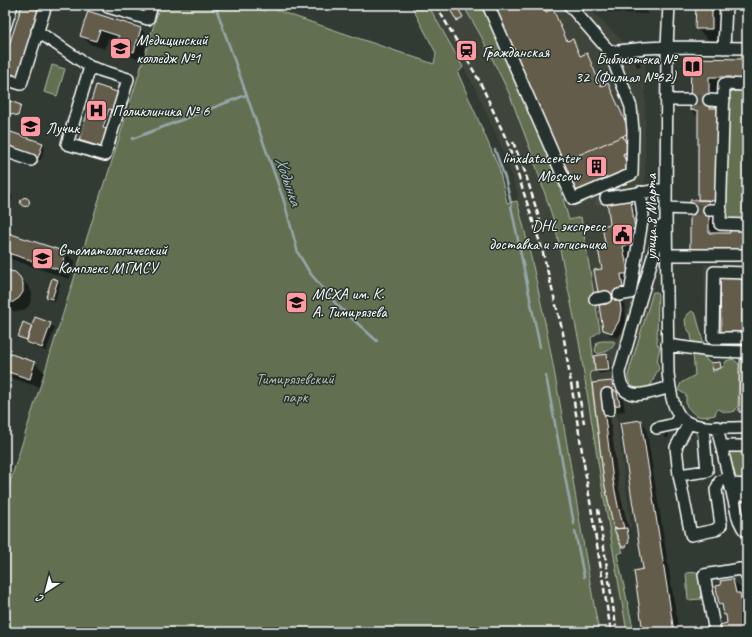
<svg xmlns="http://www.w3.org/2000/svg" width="752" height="637" font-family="Caveat,sans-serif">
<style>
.built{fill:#41453a}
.green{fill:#627051;stroke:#b0b8a8}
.shadow{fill:#0007}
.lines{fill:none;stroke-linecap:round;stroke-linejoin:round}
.stream{stroke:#95a7ac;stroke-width:2.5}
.building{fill:#635c4c;stroke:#fff}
.minor-tunnel{stroke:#464f47;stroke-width:11;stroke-dasharray:11 5.5;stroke-linecap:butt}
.minor-casing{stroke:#fff;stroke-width:14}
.minor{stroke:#26332d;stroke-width:11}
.rail{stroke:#fff;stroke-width:2.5;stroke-dasharray:6 3;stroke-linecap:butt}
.labels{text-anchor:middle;stroke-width:3;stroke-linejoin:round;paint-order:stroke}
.poi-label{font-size:16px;fill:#fff;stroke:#26332d;text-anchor:start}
.street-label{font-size:16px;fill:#fff;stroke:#26332d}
.park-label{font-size:16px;fill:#b8bfb1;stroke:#26332d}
.water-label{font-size:17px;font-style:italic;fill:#afbdc1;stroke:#26332d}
</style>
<rect width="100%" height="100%" fill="#323b33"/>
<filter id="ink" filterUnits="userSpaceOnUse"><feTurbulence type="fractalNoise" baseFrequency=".025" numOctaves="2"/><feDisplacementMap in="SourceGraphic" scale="8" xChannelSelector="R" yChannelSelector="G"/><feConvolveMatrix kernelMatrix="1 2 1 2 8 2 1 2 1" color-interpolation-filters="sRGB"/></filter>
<g filter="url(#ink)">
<path class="built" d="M428,5H463L481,36L509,93L532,154L542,184L556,230L579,342L601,481L627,632H599L553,360L530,251L517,201L518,195L501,145L475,88Z
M481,5H585L623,42L645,44V186L630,192L635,229L628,230L630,245L623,246L628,274L621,275L623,288L618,289L621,306L620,316L617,325L612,333L603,330L600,331L581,217L569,220L552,161Z
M704,265H747V343L710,342L705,305Z
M638,283L654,284L653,292L629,371L638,389L647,399L633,401L625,398L619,391L617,392L621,412H616L631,527L614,529L604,481L590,372L595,371L594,356L607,354L615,347Z"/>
<path class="green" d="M160,5H248L265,11L267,7L434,64L436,53L411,5H428L463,67L458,73L499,168L507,203L517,201C555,343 572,488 599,632H5V498L105,180H106L126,116L129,114L131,106L130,103Z
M463,5H481L552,161L569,220L581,217L600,331L591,338L595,371L590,372L604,481L614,529L623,552L617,554L634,632H627L601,481L579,342L555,225L532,154L509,93L481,36Z
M52,65L65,69L57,96L44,92Z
M729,89H747V220H726Z
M653,292H657L658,295L657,344L660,347C658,356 656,360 659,369C654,375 654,382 648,389C637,389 628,389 628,375Z
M692,311L696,315L705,348V357L707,361L711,362L713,372L724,366L726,361L733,359L739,364L738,406L735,411C729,413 724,413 719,409L716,411L715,415C699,418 696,418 686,405V395L678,390L681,383L695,375L691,334L686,327L685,320L687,315Z
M602,341H614L615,343C612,351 605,352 598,354L595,351L597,342Z
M732,452L747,453V478L737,481L729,453Z
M699,572L701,599L688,600L686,573Z"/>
<path class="shadow" d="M23,5H52L26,84L5,74V52L7,53Z
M495,5H543L547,13L553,10L556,13L568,42L573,40L575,43L581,56L587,54L589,57L602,86L608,84L610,87L632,135L624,138L628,143L635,177Z
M597,5H647V14L603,12Z
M697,5H725L724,42L710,41L696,28Z
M88,12L140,28L149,37L143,60L126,55L117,46L118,42L108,39L105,49L90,44L81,35Z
M692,59L742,60L747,65V88L739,86H718V109H720L729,118V124H726L725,198L727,200V209H718V234H731L743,231L747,235V260H700L699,201V118L691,110Z
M635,62H640L641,67H637Z
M120,93L107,152L86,145L80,139Z
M8,102L22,107L19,116L5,111Z
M5,131L43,143L45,146L41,160L5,148Z
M5,188L13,197L5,222Z
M622,199L626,202L630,201L636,207L641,234L634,236L635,250L629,251L633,279L626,280L628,294H623L626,317L625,327L618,338L610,335L604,329L609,305L605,297L599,291L611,225Z
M22 203a4 4 0 1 1 8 0a4 4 0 1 1-8 0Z
M5,233L66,253L75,262L69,279L5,257Z
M5,271L20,277L29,287L32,293L31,301L28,307L22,311L16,312L8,309L5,306Z
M741,278L747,284V342H731Z
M58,281L60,284L55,301L50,300L47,297Z
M50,324L55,328L46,351L32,346L19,337L33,327Z
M5,353L35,363L44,372L39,387L5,376Z
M607,356L610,358L611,372L599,374L596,371Z
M747,360V418L740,411Z
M612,382L618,388L619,395L623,399L625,411L617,412L611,406L608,399L619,488L630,534H628L630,542L627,548L622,547L615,529L593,384Z
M640,421L646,427L679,632H644Z
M664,431L668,432L669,438H665Z
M5,461L12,468L7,484L5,483Z
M733,580L747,594V632H723L729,624L723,607L720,604L722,586Z"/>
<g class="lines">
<path class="stream" d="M217,5L216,8L284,201L298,253L310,273L337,305L377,341
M132,139L246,95
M495,150L505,178L511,203
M511,206L540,347
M546,376L574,524
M575,531L584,577"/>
</g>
<path class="building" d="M22,5H40L17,76L5,72V51L7,52Z
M447,5H456L463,17L457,21Z
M494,5H543L546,12L553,9L567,41L573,39L580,56L587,53L601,86L608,83L630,132L623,136L630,151L623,154L630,171L577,194Z
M596,5H641V8L596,7Z
M696,5H712V29H695Z
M88,11L141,28L134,52L116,46L119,36L100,30L96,41L80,36Z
M691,58L743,59V80H731V77H709V108H720V116L717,115L716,190L718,201L698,200V111L690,110Z
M96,85L120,93L115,111L109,109L103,128L107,129L101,147L79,140Z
M7,100L21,105L18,116L5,112Z
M5,130L43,143L38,158L5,147Z
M623,136L630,151L623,154L630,171L577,194L562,162Z
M20.5 202a4.5 4.5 0 1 1 9 0a4.5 4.5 0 1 1-9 0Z
M622,198L623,202L631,200L635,229L628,230L630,245L623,246L628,274H621L623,288L618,289L621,310L619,321L612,333L603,330L599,305L607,304L605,291L598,292L594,270L602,269L598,249L606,248L602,226L610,224L607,200Z
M690,200H709V233H730V230H744L743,252L690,251Z
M5,232L66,252L60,270L5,252Z
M5,270L15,272L20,277L23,283V292L19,298L13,302L6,303H5Z
M720,277H742V333H721Z
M52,278L58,280L52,299L46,297Z
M35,317L51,323L42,348L26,342Z
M23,322L32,326L27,340L18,337Z
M5,352L35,362L30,379L5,371Z
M607,354L609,370L595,371L594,356Z
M740,359H747V412H739Z
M720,362L721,368L713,370L711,363Z
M612,381L613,390L617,392L620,405L610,406L602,393L613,481L618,506L624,528L614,529L604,481L592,383Z
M641,420L674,632H643L634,571L643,569L620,423Z
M627,528L629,541L626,547H622L614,529Z
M733,579L736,593H740L747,632H722L720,625L727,623L726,615H724L722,604L719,605L716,586L721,585L720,581Z"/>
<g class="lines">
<path class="minor-tunnel" d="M690,100H709
M601,205V202L606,198
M690,209L709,210"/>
<defs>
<path id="minor" d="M109,5L108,7L148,19L152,5
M488,5L573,199L632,174L633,131L631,107L610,52L569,5
M669,5L667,47L666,213L668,373C670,387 671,403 679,415C689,432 730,427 747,428
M5,27L12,5
M37,31L90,67L67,144L105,155L128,79L90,67
M724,48L726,5
M610,52L645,48L667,47L747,48
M5,79L21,84L46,5
M747,85L724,84L720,224L747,225
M666,100H690
M709,100L724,101
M5,151L31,160
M606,198L666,189
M666,208L690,209
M709,210H721
M662,226L619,372C620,406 650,393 670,387
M666,255H747
M619,295L630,293L643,215L640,192
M595,299L606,297
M747,338H713L714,272L747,273
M667,345L711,351L747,352
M607,394L609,410
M689,423L676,447L679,475L707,471L703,427
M717,427L738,518L743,528L747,532
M657,428L675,424L679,416
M722,446H747
M679,475L691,535L715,530L721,525L716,490L720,481L729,479
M731,484L747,485
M733,494L744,495
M715,632L704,575L740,569L746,573L747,577"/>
</defs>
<use href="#minor" class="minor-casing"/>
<use href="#minor" class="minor"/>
<path class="rail" d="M436,5L480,82L507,141L542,249L563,333L611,632
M513,142L525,172L543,231
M577,383L584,423
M598,509L616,626"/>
</g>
</g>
<defs>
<symbol id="university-square" viewBox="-11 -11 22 22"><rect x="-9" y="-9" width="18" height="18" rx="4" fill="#ff9aa2" stroke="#26332d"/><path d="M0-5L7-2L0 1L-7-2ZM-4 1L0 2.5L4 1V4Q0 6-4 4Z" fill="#111"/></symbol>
<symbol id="station-square" viewBox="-11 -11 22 22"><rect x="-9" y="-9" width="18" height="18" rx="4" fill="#ff9aa2" stroke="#26332d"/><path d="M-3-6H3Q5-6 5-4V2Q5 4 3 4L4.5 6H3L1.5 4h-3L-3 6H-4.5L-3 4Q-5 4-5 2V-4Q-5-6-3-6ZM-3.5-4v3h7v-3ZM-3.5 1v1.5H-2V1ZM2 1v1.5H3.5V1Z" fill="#111"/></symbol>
<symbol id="library-square" viewBox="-11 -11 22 22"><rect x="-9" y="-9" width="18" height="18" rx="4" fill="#ff9aa2" stroke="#26332d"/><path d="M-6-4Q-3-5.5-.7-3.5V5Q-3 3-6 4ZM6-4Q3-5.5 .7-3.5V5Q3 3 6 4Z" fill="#111"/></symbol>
<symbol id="hospital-square" viewBox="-11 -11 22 22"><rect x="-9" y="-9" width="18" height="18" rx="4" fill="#ff9aa2" stroke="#26332d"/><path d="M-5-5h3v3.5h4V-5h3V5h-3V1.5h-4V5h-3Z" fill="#111"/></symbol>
<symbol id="school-square" viewBox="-11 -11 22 22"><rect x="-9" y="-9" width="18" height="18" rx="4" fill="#ff9aa2" stroke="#26332d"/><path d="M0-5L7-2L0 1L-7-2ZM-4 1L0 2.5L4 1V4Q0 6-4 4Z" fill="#111"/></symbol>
<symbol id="building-square" viewBox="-11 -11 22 22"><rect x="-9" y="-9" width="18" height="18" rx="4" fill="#ff9aa2" stroke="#26332d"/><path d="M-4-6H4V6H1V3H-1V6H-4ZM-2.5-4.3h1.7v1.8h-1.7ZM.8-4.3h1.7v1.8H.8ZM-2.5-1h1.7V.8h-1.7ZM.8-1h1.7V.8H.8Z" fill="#111"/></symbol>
<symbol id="civic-square" viewBox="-11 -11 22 22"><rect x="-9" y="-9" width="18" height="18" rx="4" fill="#ff9aa2" stroke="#26332d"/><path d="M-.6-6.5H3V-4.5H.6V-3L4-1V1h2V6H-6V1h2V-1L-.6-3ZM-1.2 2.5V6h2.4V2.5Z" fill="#111"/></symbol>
</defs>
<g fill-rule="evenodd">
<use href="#university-square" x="108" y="36" width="25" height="25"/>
<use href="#station-square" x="454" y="38" width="25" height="25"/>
<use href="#library-square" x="680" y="54" width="25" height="25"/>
<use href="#hospital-square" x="84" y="98" width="25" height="25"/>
<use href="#school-square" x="18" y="114" width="25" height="25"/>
<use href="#building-square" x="584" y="154" width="25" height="25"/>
<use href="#civic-square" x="610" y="222" width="25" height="25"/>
<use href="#university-square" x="30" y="246" width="25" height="25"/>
<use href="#university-square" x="284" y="290" width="25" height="25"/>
</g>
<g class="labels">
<g class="poi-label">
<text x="136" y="45">Медицинский<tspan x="136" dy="18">колледж №1</tspan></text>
<text x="482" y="57">Гражданская</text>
<text x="676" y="64" text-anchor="end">Библиотека №<tspan x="676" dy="18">32 (Филиал №62)</tspan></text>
<text x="112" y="116">Поликлиника № 6</text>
<text x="46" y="133">Лучик</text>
<text x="580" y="163" text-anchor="end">linxdatacenter<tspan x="580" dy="18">Moscow</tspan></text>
<text x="606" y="231" text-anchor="end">DHL экспресс<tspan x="606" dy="18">доставка и логистика</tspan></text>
<text x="58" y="255">Стоматологический<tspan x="58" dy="18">Комплекс МГМСУ</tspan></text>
<text x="312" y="299">МСХА им. К.<tspan x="312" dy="18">А. Тимирязева</tspan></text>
</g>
<g class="street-label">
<text transform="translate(650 217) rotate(-90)" y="6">улица 8 Марта</text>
</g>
<g class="park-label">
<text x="295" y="384">Тимирязевский<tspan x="295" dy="18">парк</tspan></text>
</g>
<g class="water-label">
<text transform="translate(289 181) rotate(71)" y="6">Ходынка</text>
</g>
</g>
<rect width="752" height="637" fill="none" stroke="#26332d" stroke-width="20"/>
<rect x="10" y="10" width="732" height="617" fill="none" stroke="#fff" stroke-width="1.5" filter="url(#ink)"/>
<g transform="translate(46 591) rotate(216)" stroke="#26332d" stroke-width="3" paint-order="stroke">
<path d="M0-3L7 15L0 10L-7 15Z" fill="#ffffff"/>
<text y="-6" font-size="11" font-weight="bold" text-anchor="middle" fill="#ffffff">С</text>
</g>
</svg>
